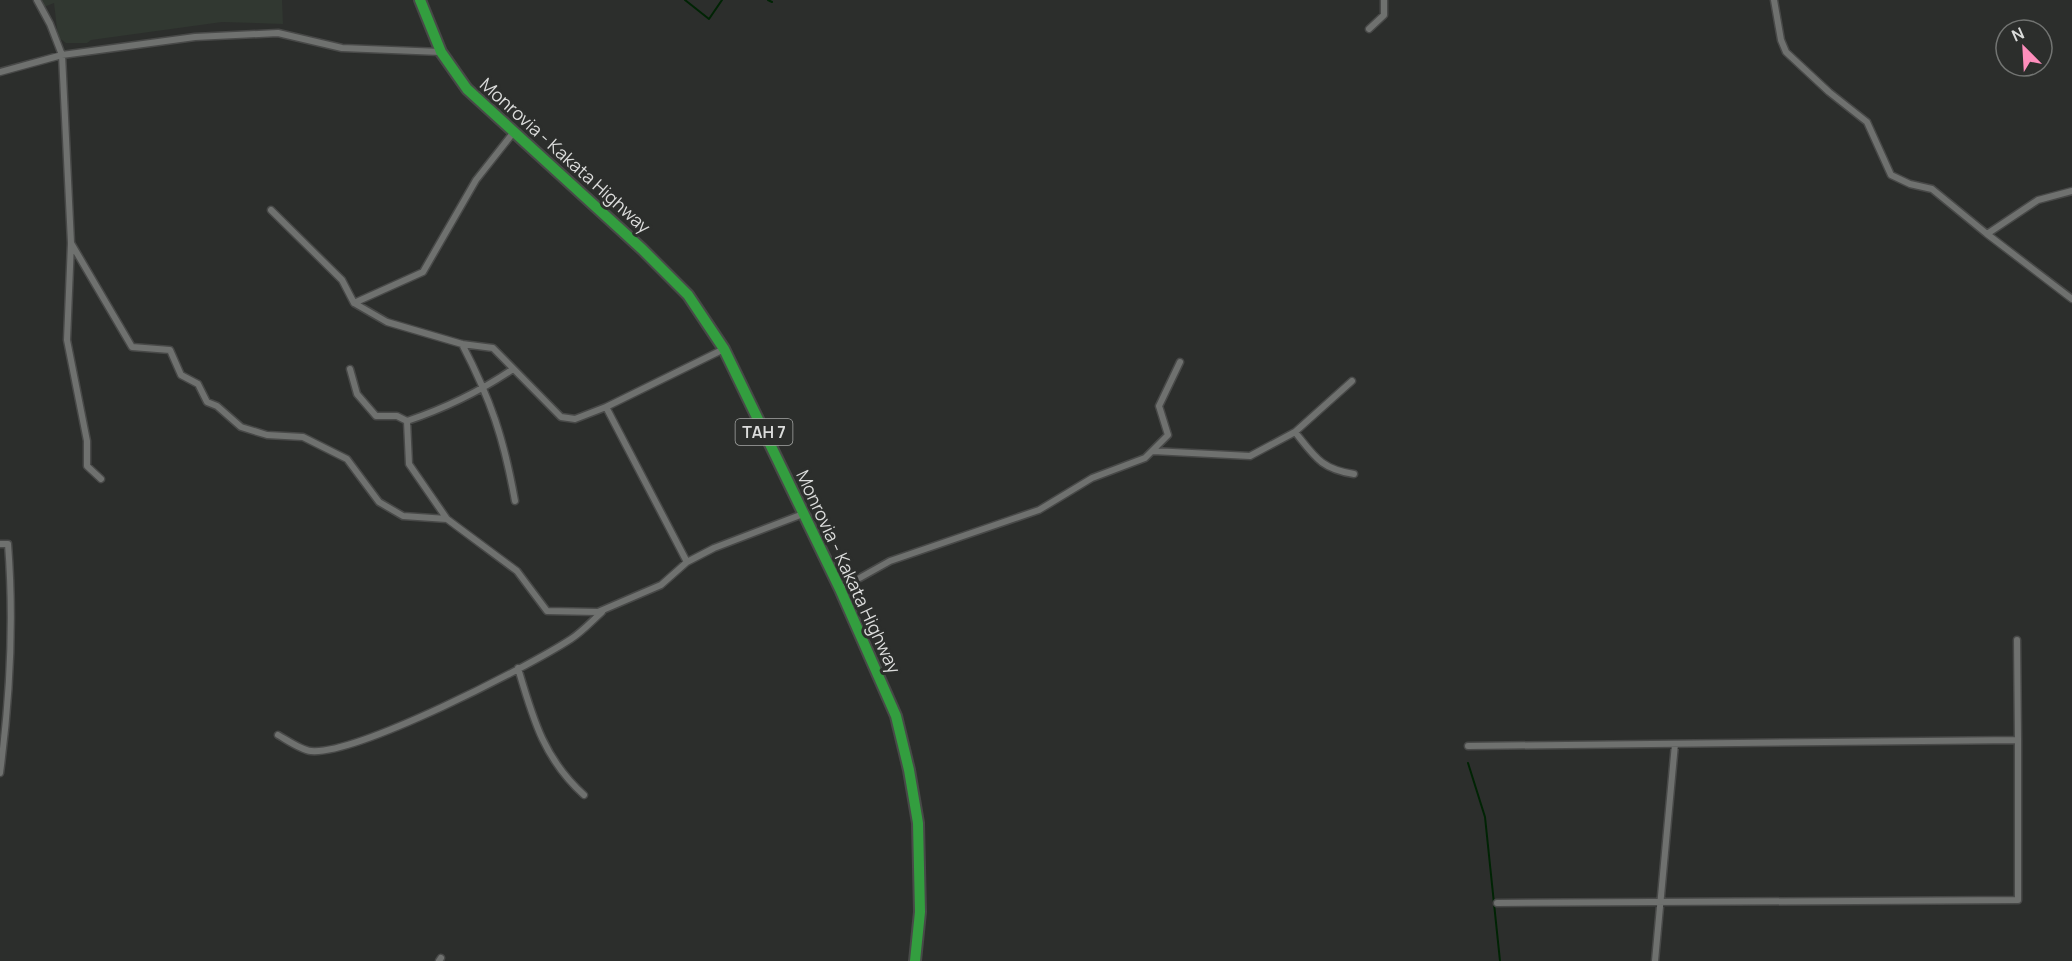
<svg xmlns="http://www.w3.org/2000/svg" width="2072" height="961" font-family="Manrope,sans-serif">
<style>
.built{fill:#313831}
.lines{fill:none;stroke-linecap:round;stroke-linejoin:round}
.stream{stroke:#002404;stroke-width:2}
.street-casing{stroke:#484948;stroke-width:9}
.highway-casing{stroke:#484948;stroke-width:14}
.street{stroke:#6f716f;stroke-width:6}
.highway{stroke:#339e3f;stroke-width:10}
.labels{text-anchor:middle;stroke-width:6;stroke-linejoin:round;paint-order:stroke}
.shield{fill:#2c2e2c;stroke:#a6a8a6;stroke-width:1.5}
.shield-label{font-size:16px;font-weight:bold;fill:#dbdcdb}
.street-label{font-size:18px;fill:#dbdcdb;stroke:#2c2e2c}
</style>
<rect width="100%" height="100%" fill="#2c2e2c"/>
<path class="built" d="M41,0H282L283,24L222,22L91,40L87,43H66L58,37L54,3L44,7Z"/>
<g class="lines">
<path class="stream" d="M685,0L709,19L722,0
M768,0L772,2
M1468,763L1485,817L1500,961"/>
<defs>
<path id="street" d="M37,0L50,24L62,55L71,243L67,340L87,441V466L101,479
M1774,0L1781,40L1786,52L1829,92L1867,122L1891,175L1910,184L1932,189L1987,234L2038,200L2072,191
M1369,29L1384,15V0
M0,72L62,55L195,37L278,33L342,48L441,52
M271,210L342,280L354,303L387,322L462,344L493,348L561,417L575,419L606,407L724,349
M1987,234L2072,299
M71,243L132,347L170,350L181,375L198,384L207,402L217,406L241,427L267,435L303,437L347,459L379,502L403,516L447,519
M354,303L423,272L476,180L513,133
M462,344C491,400 504,439 515,501
M350,369L357,394L376,416H397L407,421L409,464L447,519L517,571L547,611L598,612L661,585L687,562L714,548L803,514
M606,407L687,562
M407,421C446,408 479,392 513,369
M1295,432C1315,457 1321,469 1354,474
M1153,451L1250,456L1295,432L1352,381
M0,544H8C14,620 10,698 0,773
M840,589L890,561L1039,510L1092,478L1145,458L1168,435L1159,406L1180,362
M2017,640L2018,740
M518,668C533,719 544,759 584,795
M278,735C287,740 301,750 311,751C357,755 528,667 571,639C582,632 592,621 602,612
M1468,746L2018,740V900L1497,903
M439,961L441,958
M1655,961L1675,744"/>
<path id="highway" d="M420,0L441,52L467,89L642,249L688,295L724,349L840,589L896,716L909,770L918,823L920,912L915,961"/>
</defs>
<use href="#street" class="street-casing"/>
<use href="#highway" class="highway-casing"/>
<use href="#street" class="street"/>
<use href="#highway" class="highway"/>
</g>
<g class="labels">
<rect class="shield" x="735.5" y="419" width="57" height="26" rx="4.5"/>
<g class="shield-label">
<text x="764" y="438">TAH 7</text>
</g>
<g class="street-label">
<text transform="translate(565 156) rotate(42)" y="6">Monrovia - Kakata Highway</text>
<text transform="translate(848 572) rotate(65)" y="6">Monrovia - Kakata Highway</text>
</g>
</g>
<g transform="translate(2024 48) rotate(336)"><circle r="28" fill="#2c2e2c" stroke="#727472" stroke-width="1.5"/>
<path d="M0-4.5L10 22L0 15L-10 22Z" fill="#fe8ebc"/>
<text y="-9" font-size="16" font-weight="bold" text-anchor="middle" fill="#dbdcdb">N</text>
</g>
</svg>
